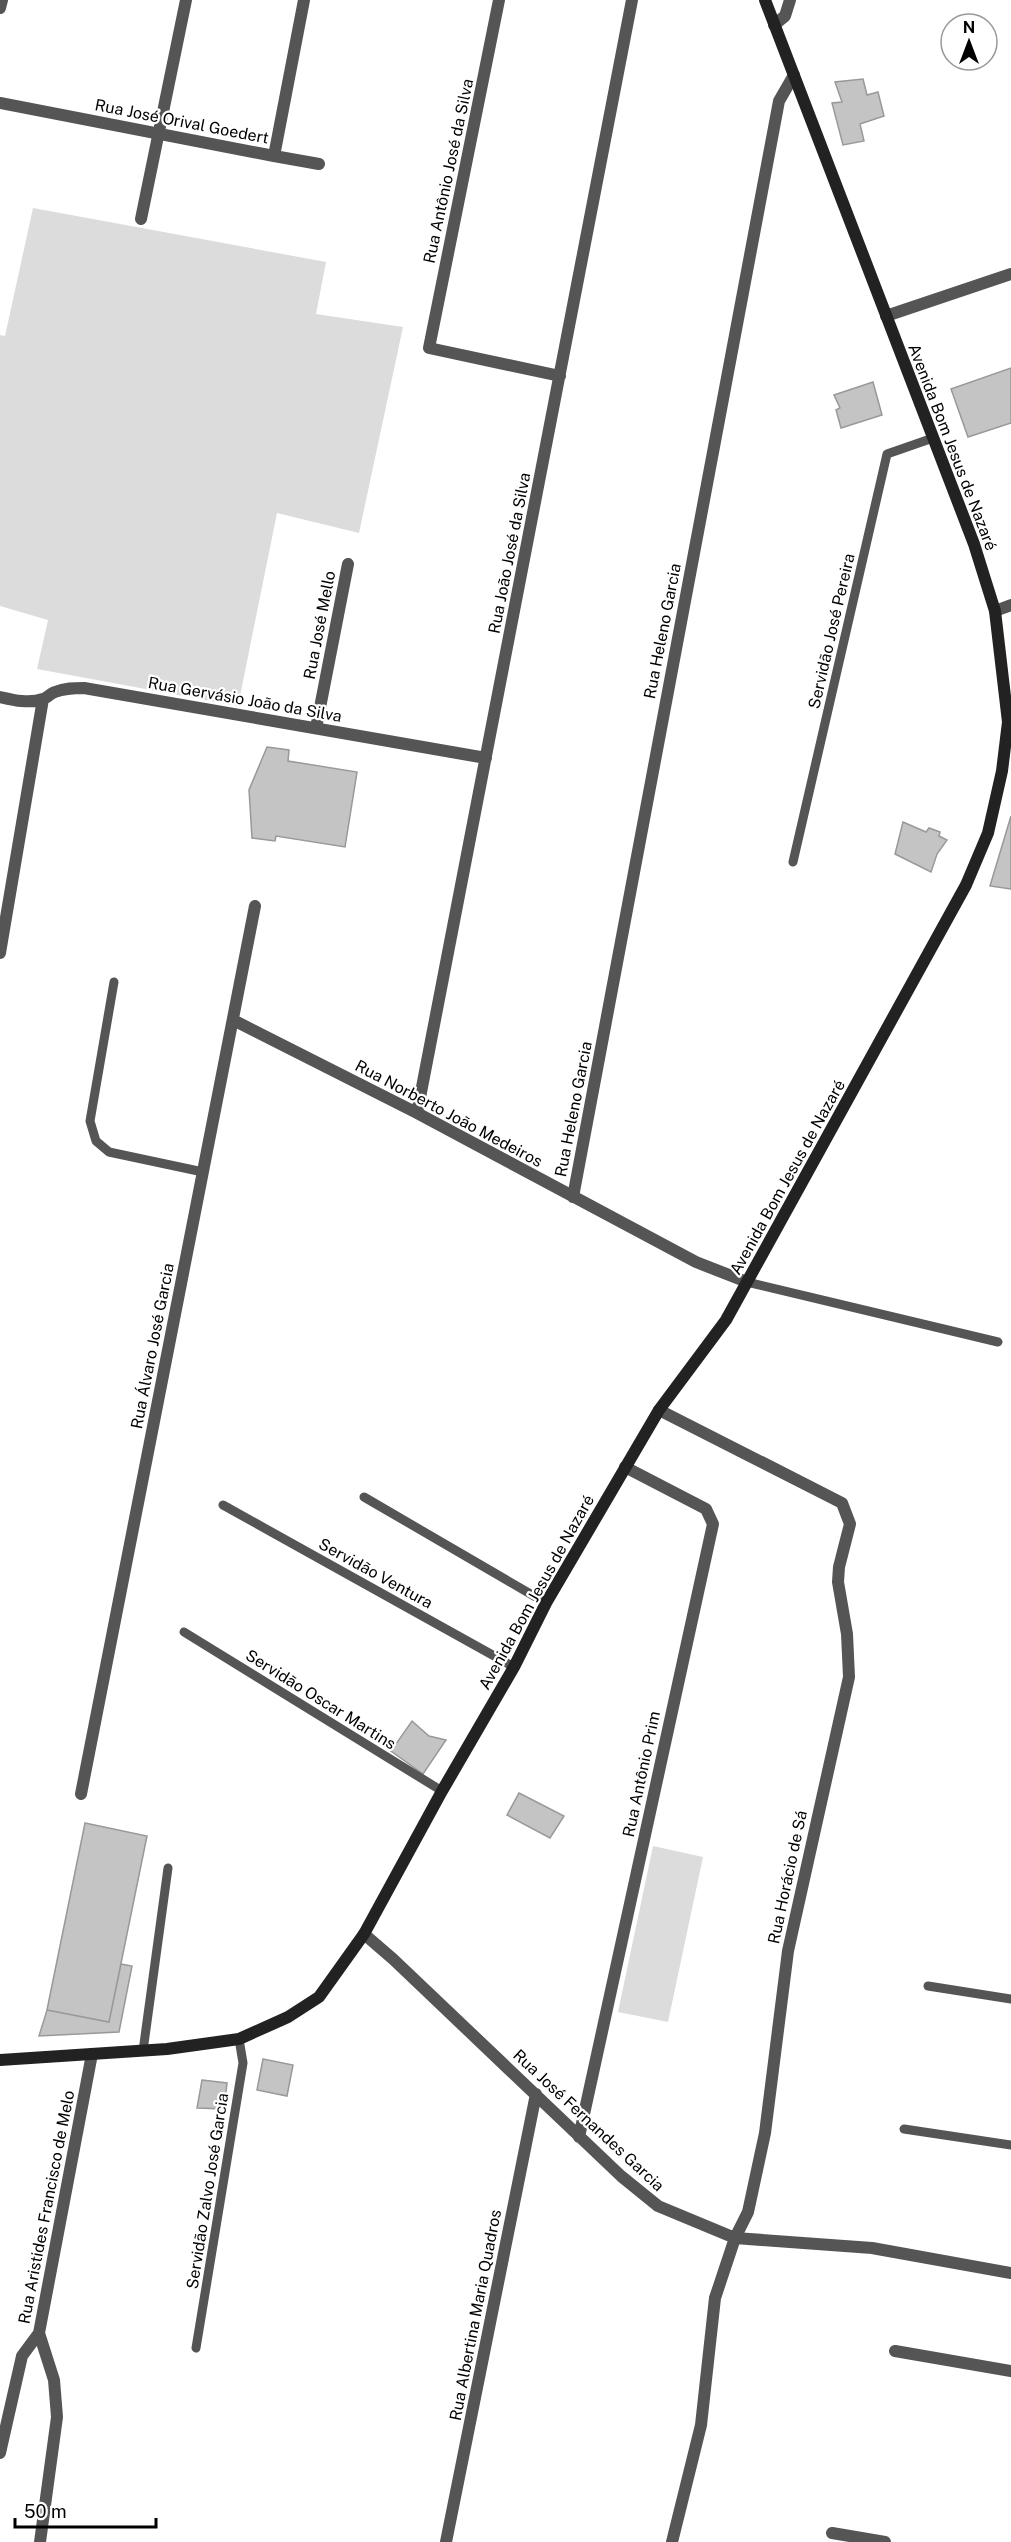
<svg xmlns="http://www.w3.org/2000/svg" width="1011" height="2542" font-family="'Public Sans',sans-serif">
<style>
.green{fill:#dcdcdc}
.building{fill:#c4c4c4;stroke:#999;stroke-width:1.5}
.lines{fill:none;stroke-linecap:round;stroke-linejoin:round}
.lane{stroke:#555;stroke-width:9}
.street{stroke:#555;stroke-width:12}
.secondary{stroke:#222;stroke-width:12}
.labels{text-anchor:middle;stroke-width:4.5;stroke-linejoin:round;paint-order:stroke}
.street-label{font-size:16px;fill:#000;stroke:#fff}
</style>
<rect width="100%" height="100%" fill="#fff"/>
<path class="green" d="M33,208L326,262L316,314L403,327L359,533L277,513L238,706L37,669L48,620L0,606V335L5,336Z
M653,1846L703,1857L668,2022L618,2012Z"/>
<path class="building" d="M863,79L867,95L878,92L884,116L860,124L864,141L843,145L832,103L842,102L835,82Z
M1011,368V423L968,437L951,389Z
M873,382L882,415L841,428L836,410L840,408L834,395Z
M267,747L289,750L288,761L357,772L345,847L276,836L275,841L252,838L249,790Z
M1011,816V889L990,886Z
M903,822L926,832L929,828L940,832L939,836L947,840L937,854L931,872L895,854Z
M412,1721L429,1736L446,1740L423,1774L391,1751Z
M519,1793L564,1816L550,1838L507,1815Z
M85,1823L147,1836L109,2022L47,2010Z
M121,1964L132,1966L119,2032L39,2036L47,2010L109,2022Z
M263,2059L293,2065L287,2096L257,2090Z
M202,2080L227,2083L224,2109L197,2108Z"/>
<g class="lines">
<path class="lane" d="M793,862L887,454L933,438
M114,982L90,1121L96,1141L109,1152L203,1172
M747,1282L998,1342
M364,1497L546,1603
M223,1505L514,1667
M184,1632L442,1791
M928,1986L1011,1999
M143,2051L168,1868
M904,2129L1011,2145
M196,2348L243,2063L239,2039"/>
<path class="street" d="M499,0L429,348L560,376
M0,8L2,0
M774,25L785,16L790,0
M0,103L274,156L304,0
M274,156L319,164
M141,219L186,0
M886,316L1011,274
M995,611L1011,605
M0,697C13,700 29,704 43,699C47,698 51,693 55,692C65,688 74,688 84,688L486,758
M316,728L348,564
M0,953L43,699
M233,1020L417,1113L696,1262L747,1282
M417,1113L632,0
M573,1197L779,101L794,75
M659,1410L842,1503L850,1524L839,1567L838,1582L847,1634L849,1677L788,1951L765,2133L748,2212L735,2238L715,2298L701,2425L672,2542
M81,1794L255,906
M364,1934L393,1959L621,2176L658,2206L735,2238L872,2248L1011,2273
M579,2137L713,1524L706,1509L625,1467
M895,2351L1011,2371
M0,2453L22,2356L39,2333
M832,2533L885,2542
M40,2542L57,2417L54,2380L39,2333L92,2054
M446,2542L536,2094"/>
<path class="secondary" d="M0,2060L167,2049L239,2039L288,2017L319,1997L364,1934L442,1791L514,1667L546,1603L659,1410L726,1320L966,885L988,833L1002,771L1008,722L995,611L974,544L765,0"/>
</g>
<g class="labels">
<g class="street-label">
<text transform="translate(182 121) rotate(11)" y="6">Rua José Orival Goedert</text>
<text transform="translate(448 171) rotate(-78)" y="6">Rua Antônio José da Silva</text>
<text transform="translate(953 447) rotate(69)" y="6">Avenida Bom Jesus de Nazaré</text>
<text transform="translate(509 553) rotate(-79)" y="6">Rua João José da Silva</text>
<text transform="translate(319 625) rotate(-79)" y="6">Rua José Mello</text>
<text transform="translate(662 631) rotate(-79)" y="6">Rua Heleno Garcia</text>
<text transform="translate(831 631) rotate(-77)" y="6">Servidão José Pereira</text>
<text transform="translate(245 699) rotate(10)" y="6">Rua Gervásio João da Silva</text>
<text transform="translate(573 1109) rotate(-79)" y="6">Rua Heleno Garcia</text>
<text transform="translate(449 1113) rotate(28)" y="6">Rua Norberto João Medeiros</text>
<text transform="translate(787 1177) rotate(-61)" y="6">Avenida Bom Jesus de Nazaré</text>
<text transform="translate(152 1346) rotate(-79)" y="6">Rua Álvaro José Garcia</text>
<text transform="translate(376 1573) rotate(29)" y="6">Servidão Ventura</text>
<text transform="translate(536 1592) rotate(-61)" y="6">Avenida Bom Jesus de Nazaré</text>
<text transform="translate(321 1699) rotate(32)" y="6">Servidão Oscar Martins</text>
<text transform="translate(641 1774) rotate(-78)" y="6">Rua Antônio Prim</text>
<text transform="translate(787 1877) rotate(-78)" y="6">Rua Horácio de Sá</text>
<text transform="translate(589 2120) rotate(43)" y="6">Rua José Fernandes Garcia</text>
<text transform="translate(207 2191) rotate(-81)" y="6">Servidão Zalvo José Garcia</text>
<text transform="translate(46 2207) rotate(-79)" y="6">Rua Aristides Francisco de Melo</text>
<text transform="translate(475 2315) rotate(-79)" y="6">Rua Albertina Maria Quadros</text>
</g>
</g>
<g transform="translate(969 42)"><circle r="28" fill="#ffffff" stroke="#999999" stroke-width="1.5"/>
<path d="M0-4.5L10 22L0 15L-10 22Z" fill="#000000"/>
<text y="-9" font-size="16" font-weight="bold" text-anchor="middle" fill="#000000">N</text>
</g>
<path d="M15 2518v9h141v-9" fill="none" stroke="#000000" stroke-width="3"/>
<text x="24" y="2518" font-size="18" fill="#000000" stroke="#ffffff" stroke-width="4.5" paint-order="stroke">50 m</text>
</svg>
